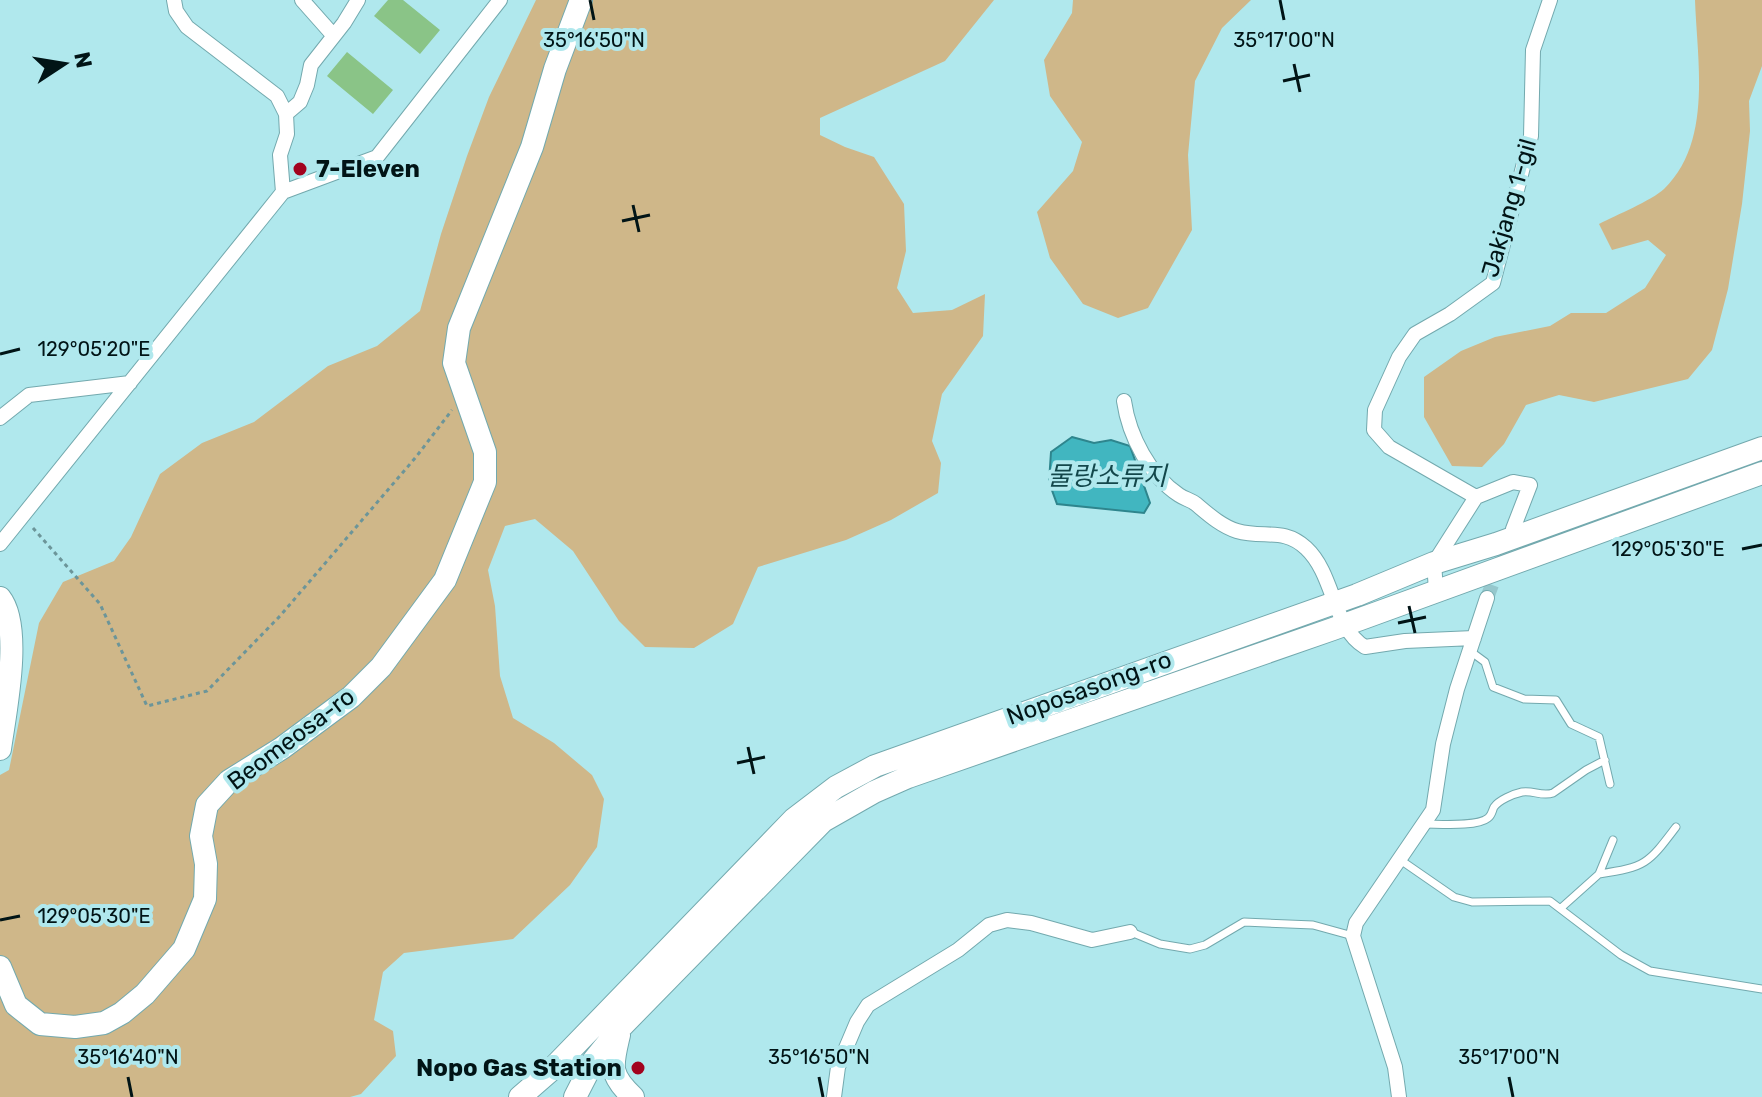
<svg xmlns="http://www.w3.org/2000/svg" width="1762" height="1097" font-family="Rubik,'Noto Sans KR',sans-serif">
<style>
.green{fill:#cfb789}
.water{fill:#41b6c0;stroke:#2e858d;stroke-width:2}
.building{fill:#8ac487}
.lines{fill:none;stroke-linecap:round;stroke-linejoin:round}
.street-tunnel{stroke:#96c8cd;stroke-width:14;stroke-dasharray:14 7;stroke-linecap:butt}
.lane-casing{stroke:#73a9ae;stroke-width:9}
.street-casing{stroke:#73a9ae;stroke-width:16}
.secondary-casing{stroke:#73a9ae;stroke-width:24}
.path{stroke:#6c9599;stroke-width:3;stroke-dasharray:4 4;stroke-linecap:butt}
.lane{stroke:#fff;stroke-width:7}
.street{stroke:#fff;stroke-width:14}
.secondary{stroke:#fff;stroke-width:22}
.ticks{fill:none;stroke:#011416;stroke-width:3}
.poi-dot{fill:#a2031e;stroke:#b0e8ed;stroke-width:3}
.labels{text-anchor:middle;stroke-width:8;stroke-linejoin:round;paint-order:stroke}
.poi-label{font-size:24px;font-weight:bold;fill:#011416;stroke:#b0e8ed;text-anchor:start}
.street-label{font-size:24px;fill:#011416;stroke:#b0e8ed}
.water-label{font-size:26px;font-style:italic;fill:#13474b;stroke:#b0e8ed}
.ticks-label{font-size:20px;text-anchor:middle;fill:#011416;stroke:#b0e8ed;stroke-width:8;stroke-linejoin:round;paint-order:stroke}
</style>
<rect width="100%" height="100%" fill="#b0e8ed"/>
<path class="green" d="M536,0H994L945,61L820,118V135L845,147L874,157L904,204L906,251L897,288L913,313L952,310L985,294L983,336L942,394L932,441L941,463L938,493L891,520L846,540L758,567L733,624L694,648L645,647L619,621L573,551L535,519L505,526L488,570L495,606L500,676L513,718L554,743L592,775L604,799L597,847L570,885L513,939L404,953L383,972L374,1020L393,1031L396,1056L361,1094L350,1097H0V775L9,770L39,623L63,582L114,561L131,537L160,474L202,443L254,422L328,366L377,346L420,311L441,234L467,156L489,97Z
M1073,0H1251L1222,28L1195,81L1188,155L1192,230L1148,308L1118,318L1083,304L1050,258L1037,212L1073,171L1082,142L1050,96L1044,60L1072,13Z
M1695,0H1762V66L1749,101L1750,131L1742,204L1728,289L1712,350L1688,379L1594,402L1559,395L1526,405L1504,444L1482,467L1452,466L1424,417V377L1461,351L1495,337L1550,326L1571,313H1606L1645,288L1666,255L1648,240L1612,250L1599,224C1616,215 1651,201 1664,189C1713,142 1697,60 1695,0Z"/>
<path class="water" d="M1072,437L1094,443L1111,440L1130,446L1150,503L1144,513L1057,504L1049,482L1051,452Z"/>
<path class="building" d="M388,0H403L440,30L420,54L374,16Z
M347,52L393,90L373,114L327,76Z"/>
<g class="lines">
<path class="street-tunnel" d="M1487,598L1510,537"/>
<defs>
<path id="lane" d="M1470,651L1485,662L1493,687L1524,699L1556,700L1571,724L1599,737L1610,784
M1425,824C1440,824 1477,827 1488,818C1492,815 1492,811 1494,807C1499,800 1513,794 1522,792C1533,790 1542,797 1553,793L1586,770L1605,760
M1399,859L1454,897L1472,902L1550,901L1621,955L1650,971L1762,989
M1599,874C1646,867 1648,864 1676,827
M1561,908L1599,874L1613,840
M1131,932L1160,944L1190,949L1205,945L1244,922L1313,925L1353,936"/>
<path id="street" d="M174,0L176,11L187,27L277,96L286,114L287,134L280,155L283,192
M302,0L333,35
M286,114L300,102L307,85L311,65L344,23L358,0
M1124,401C1129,436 1150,476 1179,495C1185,499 1191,500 1196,504C1208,514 1221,526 1237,531C1264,539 1283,527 1306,548C1335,575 1332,627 1365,647L1405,641L1474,638
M0,418L29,395L130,383
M1476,497L1389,447L1374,430L1375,410L1399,357L1415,334L1450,314L1493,283L1531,136L1533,50L1550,0
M1476,497L1513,482L1530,485L1513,529
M0,544L283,192L377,157L500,0
M1436,590L1434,563L1476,497
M834,1097L838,1067L857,1022L868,1005L958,950L989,925L1007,920L1031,923L1092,940L1130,932
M1399,1097L1395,1067L1353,936L1356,923L1433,810L1443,744L1457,689L1487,598"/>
<path id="secondary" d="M0,598C23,627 5,713 0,749
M0,967L16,1005L40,1024L75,1027L104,1023L122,1013L145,994L184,949L205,899L206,864L201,836L207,805L229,781L282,748L351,697L381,667L445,580L485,482V452L454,363L459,328L532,147L555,69L581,0
M619,1035C612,1065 608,1074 633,1097
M520,1097L550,1071L794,819L836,787L875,766L1357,595L1434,563L1496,544L1762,448
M575,1097L594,1060L620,1028L823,821L874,792L908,777L1333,629L1762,473"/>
</defs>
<use href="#lane" class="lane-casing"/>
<use href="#street" class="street-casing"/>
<use href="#secondary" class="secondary-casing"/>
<path class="path" d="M33,528L100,604L147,706L207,691L280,616L416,457L452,410"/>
<use href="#lane" class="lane"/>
<use href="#street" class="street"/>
<use href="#secondary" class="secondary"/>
</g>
<path class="ticks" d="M590,0L594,20M1280,0L1284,20M1294,64L1300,92M1283,81L1310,75M633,205L639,232M622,221L650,215M0,354L20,349M1742,549L1762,545M1409,606L1415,633M1398,623L1426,617M748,747L754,774M737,763L765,757M0,920L20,916M128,1077L132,1097M819,1077L823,1097M1509,1077L1513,1097"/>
<g class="poi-dot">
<circle cx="300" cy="169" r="8"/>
<circle cx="638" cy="1068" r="8"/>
</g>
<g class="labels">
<g class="poi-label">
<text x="316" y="177">7-Eleven</text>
<text x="622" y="1076" text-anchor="end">Nopo Gas Station</text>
</g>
<g class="street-label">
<text transform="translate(1509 208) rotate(-74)" y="8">Jakjang 1-gil</text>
<text transform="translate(1089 688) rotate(-20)" y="8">Noposasong-ro</text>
<text transform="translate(291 739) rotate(-37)" y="8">Beomeosa-ro</text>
</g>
<g class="water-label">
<text x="1107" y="485">물랑소류지</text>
</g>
</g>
<g class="ticks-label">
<text x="594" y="47">35°16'50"N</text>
<text x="1284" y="47">35°17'00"N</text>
<text x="94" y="356">129°05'20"E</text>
<text x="1668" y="556">129°05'30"E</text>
<text x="94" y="923">129°05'30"E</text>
<text x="128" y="1064">35°16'40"N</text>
<text x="819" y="1064">35°16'50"N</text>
<text x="1509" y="1064">35°17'00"N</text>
</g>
<g transform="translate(64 64) rotate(78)" stroke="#b0e8ed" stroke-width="6" paint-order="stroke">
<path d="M0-6L14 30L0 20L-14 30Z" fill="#011416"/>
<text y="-12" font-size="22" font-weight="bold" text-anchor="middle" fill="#011416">N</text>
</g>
</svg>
